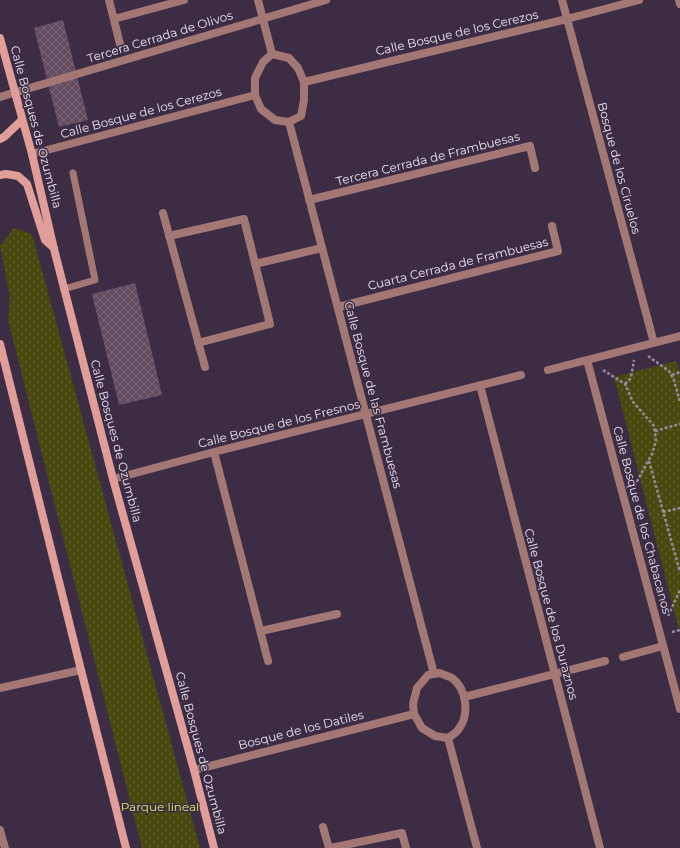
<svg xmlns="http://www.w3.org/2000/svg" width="680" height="848" font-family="Montserrat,sans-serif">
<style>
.park{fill:url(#park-dots)}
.building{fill:url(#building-cross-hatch)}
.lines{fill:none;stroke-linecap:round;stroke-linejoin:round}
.path{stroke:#978c9f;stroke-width:2.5;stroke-dasharray:3 2;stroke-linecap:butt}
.service{stroke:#a27774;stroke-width:7}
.minor{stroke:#a27774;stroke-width:8}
.secondary{stroke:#e19d98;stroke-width:8}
.labels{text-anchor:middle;stroke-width:3;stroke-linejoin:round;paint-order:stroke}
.street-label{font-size:12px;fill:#eae1f1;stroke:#3c2d45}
.park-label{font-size:12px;fill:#e4e868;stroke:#3c2d45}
</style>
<defs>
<pattern id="park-dots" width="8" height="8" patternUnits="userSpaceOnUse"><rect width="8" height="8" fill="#47490f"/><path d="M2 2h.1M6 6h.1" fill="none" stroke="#626332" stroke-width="1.8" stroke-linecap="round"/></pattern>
<pattern id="building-cross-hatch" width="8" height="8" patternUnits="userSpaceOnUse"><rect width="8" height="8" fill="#634b60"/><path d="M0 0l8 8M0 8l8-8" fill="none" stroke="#7a6577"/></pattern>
</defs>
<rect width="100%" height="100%" fill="#3c2d45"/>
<path class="park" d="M14,228L32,234L200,848H142L8,320L10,297L0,246Z
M676,361L680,375V634L614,377Z"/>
<path class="building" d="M63,20L88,120L59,127L34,28Z
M135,283L162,395L119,405L92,294Z"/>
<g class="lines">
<path class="path" d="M648,356L669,371L674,380L680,402
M603,370L625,384L633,402L654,426L656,441L652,454L634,487
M672,375L680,372
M625,384L631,378L634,360
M655,431L680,424
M649,461L680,572
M663,512L680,508
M668,616L680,590
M672,632L680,630"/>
<path class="service" d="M64,289L95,280L73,173"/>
<path class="minor" d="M109,0L120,44
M258,0L272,54
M562,0L654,343
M679,0L680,4
M114,19L184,0
M272,54L289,58L298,68L304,82V100L301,116L289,122L275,120L261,109L255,95V78L263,62Z
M304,82L567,19L639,0
M0,97L326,0
M289,122L434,674
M32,154L255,95
M309,200L530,146L535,168
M163,213L205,367
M169,236L244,219L270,324L198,343
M255,264L322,248
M338,307L558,251L552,226
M587,360L680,709
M548,370L680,336
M480,385L600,848
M214,452L268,661
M113,479L214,452L521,375
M261,631L337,614
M623,657L663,646
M440,673C444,675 448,676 452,678C467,689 470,715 458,730C456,733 451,736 448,738L435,736L422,728L414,714L413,704L417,688L428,675Z
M0,688L81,670
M464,697L605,661
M448,738L477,848
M194,770L414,714
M323,827L329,848
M0,830L5,848
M331,848L402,833L406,848"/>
<path class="secondary" d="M0,38L32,154L54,249L113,479L194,770L214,848
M0,139L4,137L22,120
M0,175L6,174L18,176L27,184L45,240L54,248
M0,344L81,670L126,848"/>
</g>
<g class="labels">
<g class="street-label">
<text transform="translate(457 33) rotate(-13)" y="4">Calle Bosque de los Cerezos</text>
<text transform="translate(160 37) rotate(-17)" y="4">Tercera Cerrada de Olivos</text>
<text transform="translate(141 113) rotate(-15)" y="4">Calle Bosque de los Cerezos</text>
<text transform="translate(36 127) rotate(75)" y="4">Calle Bosques de Ozumbilla</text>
<text transform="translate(428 159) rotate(-14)" y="4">Tercera Cerrada de Frambuesas</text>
<text transform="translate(619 168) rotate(75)" y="4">Bosque de los Ciruelos</text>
<text transform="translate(458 264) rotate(-14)" y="4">Cuarta Cerrada de Frambuesas</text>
<text transform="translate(373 395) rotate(75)" y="4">Calle Bosque de las Frambuesas</text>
<text transform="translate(279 424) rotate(-14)" y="4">Calle Bosque de los Fresnos</text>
<text transform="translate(116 441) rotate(75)" y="4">Calle Bosques de Ozumbilla</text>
<text transform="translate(642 520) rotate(75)" y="4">Calle Bosque de los Chabacanos</text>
<text transform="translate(551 614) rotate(75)" y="4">Calle Bosque de los Duraznos</text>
<text transform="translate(301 730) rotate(-14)" y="4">Bosque de los Datiles</text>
<text transform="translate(201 753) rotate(75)" y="4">Calle Bosques de Ozumbilla</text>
</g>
<g class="park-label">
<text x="160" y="811">Parque lineal</text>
</g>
</g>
</svg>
